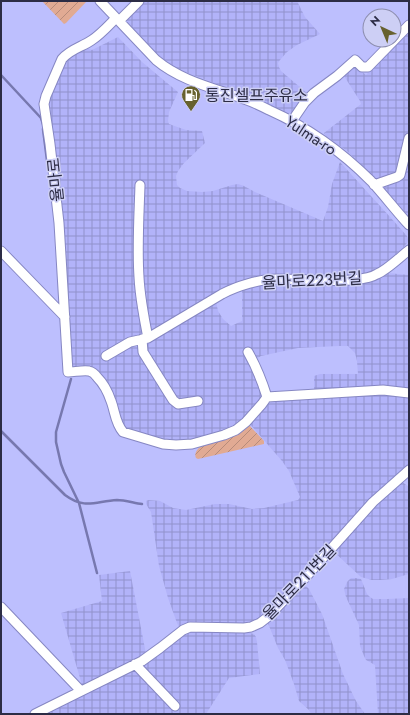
<svg xmlns="http://www.w3.org/2000/svg" width="410" height="715" font-family="Jost,'Noto Sans KR',sans-serif">
<style>
.industrial{fill:url(#industrial-grid)}
.garden{fill:url(#garden-furrows)}
.lines{fill:none;stroke-linecap:round;stroke-linejoin:round}
.stream{stroke:#7778af;stroke-width:2.5}
.minor-casing{stroke:#8687c3;stroke-width:11}
.minor{stroke:#fff;stroke-width:9}
.labels{text-anchor:middle;stroke-width:3;stroke-linejoin:round;paint-order:stroke}
.poi-label{font-size:16px;fill:#2c2c45;stroke:#cdcff5;text-anchor:start}
.street-label{font-size:16px;fill:#2c2c45;stroke:#cdcff5}
</style>
<defs>
<pattern id="industrial-grid" width="8" height="8" patternUnits="userSpaceOnUse"><rect width="8" height="8" fill="#b2b3f9"/><path d="M0 4h8M4 0v8" fill="none" stroke="#9192cb"/></pattern>
<pattern id="garden-furrows" width="10" height="10" patternUnits="userSpaceOnUse"><rect width="10" height="10" fill="#e1aa93"/><path d="M-1 1l2-2M0 10L10 0M9 11l2-2" fill="none" stroke="#b78b7a"/></pattern>
</defs>
<rect width="100%" height="100%" fill="#bdbffe"/>
<path class="industrial" d="M145,1H297L305,17L320,34L297,45L287,52L280,60L278,63L279,67L281,71L308,94L292,114L289,115L251,97L175,68L168,64L160,57L128,25L127,21L128,18Z
M409,28V218L372,175L347,151L326,136L324,133L361,104L360,101L344,76L356,66L366,75Z
M118,37L142,62L178,92L169,112L168,121L169,124L186,130L202,131L205,143L184,163L178,171L176,176L177,185L180,188L187,191L202,192L213,191L232,185L238,184L244,186L255,192L323,221L328,207L332,184L340,162L391,218L407,236L408,240L407,243L403,248L379,268L365,276H262L244,280L230,285L157,328L143,333L146,343L216,301L218,311L223,319L231,326L242,321V290L260,284L277,283L346,285L369,283L377,280L388,273L409,275V390H314V376L320,374H358L357,361L355,353L348,346H338L298,348L261,356L252,361L257,374L263,399L240,425L205,439L171,443L124,431L98,374L70,369L49,103V98L64,64L67,59L87,47L89,49L92,50Z
M389,394L409,397V466L266,615L250,624L180,629L177,623L168,598L159,566L151,512L146,504V501L149,500L160,501L173,508L186,510L215,504H229L252,509L264,508L298,500L300,497L289,471L282,461L249,423L266,406L271,402L278,399Z
M401,481L409,487V574L392,579L381,580H372L361,577L333,551L376,503Z
M130,571L146,654L95,681L82,685L61,613L102,601L99,575Z
M351,578H356L361,579L367,594L370,597L373,599H387L409,598V714H378L375,665L366,660L364,656L360,646L359,625L346,597L344,589L347,582Z
M303,585L306,586L309,589L322,614L343,674L356,701L365,714H311L309,710L299,701L294,684L285,660L278,648L267,621Z
M215,630L250,633L254,634L256,637L257,642L260,674L229,678L206,714H40L190,631Z"/>
<path class="garden" d="M42,1H87L66,23L64,24Z
M249,425L264,441V444L198,459L196,458C194,454 197,449 200,447Z"/>
<g class="lines">
<path class="stream" d="M1,75L41,118L43,124
M43,129L48,168
M71,379L56,432V442L61,464L64,472L79,503L97,573
M1,431L65,495C85,510 96,501 117,500C125,500 134,503 142,504"/>
<defs>
<path id="minor" d="M100,1L156,60C181,81 214,88 244,99C253,102 261,106 269,110C307,127 342,152 371,181C384,195 396,211 409,225
M116,18C108,26 101,34 92,40C82,47 70,49 62,59L46,96L44,104L50,144L59,223L68,372C74,372 83,370 89,371C93,372 95,374 97,377C103,383 108,392 111,401C115,411 115,423 123,432L163,444L176,445L192,444L224,435L236,430L246,422L262,404L267,397L383,390L409,393
M119,21L139,1
M292,121L305,102L314,93L337,76L355,60L362,67H368L409,25
M140,185C139,216 137,247 139,277C140,298 144,318 148,338
M374,185L397,177L400,175L409,138
M1,251L65,317
M142,339L143,352L173,400L178,404L198,401
M248,352C256,366 262,381 267,397
M106,356L130,342L148,338L222,294C237,286 260,279 277,279C302,279 326,282 351,280C360,279 369,279 377,274C387,270 400,257 409,250
M1,607L81,691
M135,664L175,706
M35,714L142,661L160,648L183,630L190,627L244,628L251,627L260,623L269,616L305,578L373,502L409,470"/>
</defs>
<use href="#minor" class="minor-casing"/>
<use href="#minor" class="minor"/>
</g>
<defs>
<symbol id="fuel-pin" viewBox="-11 -11 22 30"><path d="M0 17L-7.5 6A9.5 9.5 0 1 1 7.5 6Z" fill="#67612e" stroke="#cdcff5"/><path d="M-5.5-6h7V0h2V4h1.3V-2.5L3-4.5l.8-.8L6-3V5H2.5V1h-1V6h-7ZM-4.2-4.7v3.2H.2V-4.7Z" fill="#fff"/></symbol>
</defs>
<g fill-rule="evenodd">
<use href="#fuel-pin" x="180" y="84" width="22" height="30"/>
</g>
<g class="labels">
<g class="poi-label">
<text x="205" y="101">통진셀프주유소</text>
</g>
<g class="street-label">
<text transform="translate(311 135) rotate(33)" y="6">Yulma-ro</text>
<text transform="translate(55 180) rotate(-96)" y="6">율마로</text>
<text transform="translate(312 280) rotate(-3)" y="6">율마로223번길</text>
<text transform="translate(299 582) rotate(-46)" y="6">율마로211번길</text>
</g>
</g>
<rect width="410" height="715" fill="none" stroke="#2c2c45" stroke-width="4"/>
<g transform="translate(382 28) rotate(316)"><circle r="19" fill="#cdcff5" stroke="#8d8eaf"/>
<path d="M0-3L7 15L0 10L-7 15Z" fill="#67612e"/>
<text y="-6" font-size="11" font-weight="bold" text-anchor="middle" fill="#2c2c45">N</text>
</g>
</svg>
